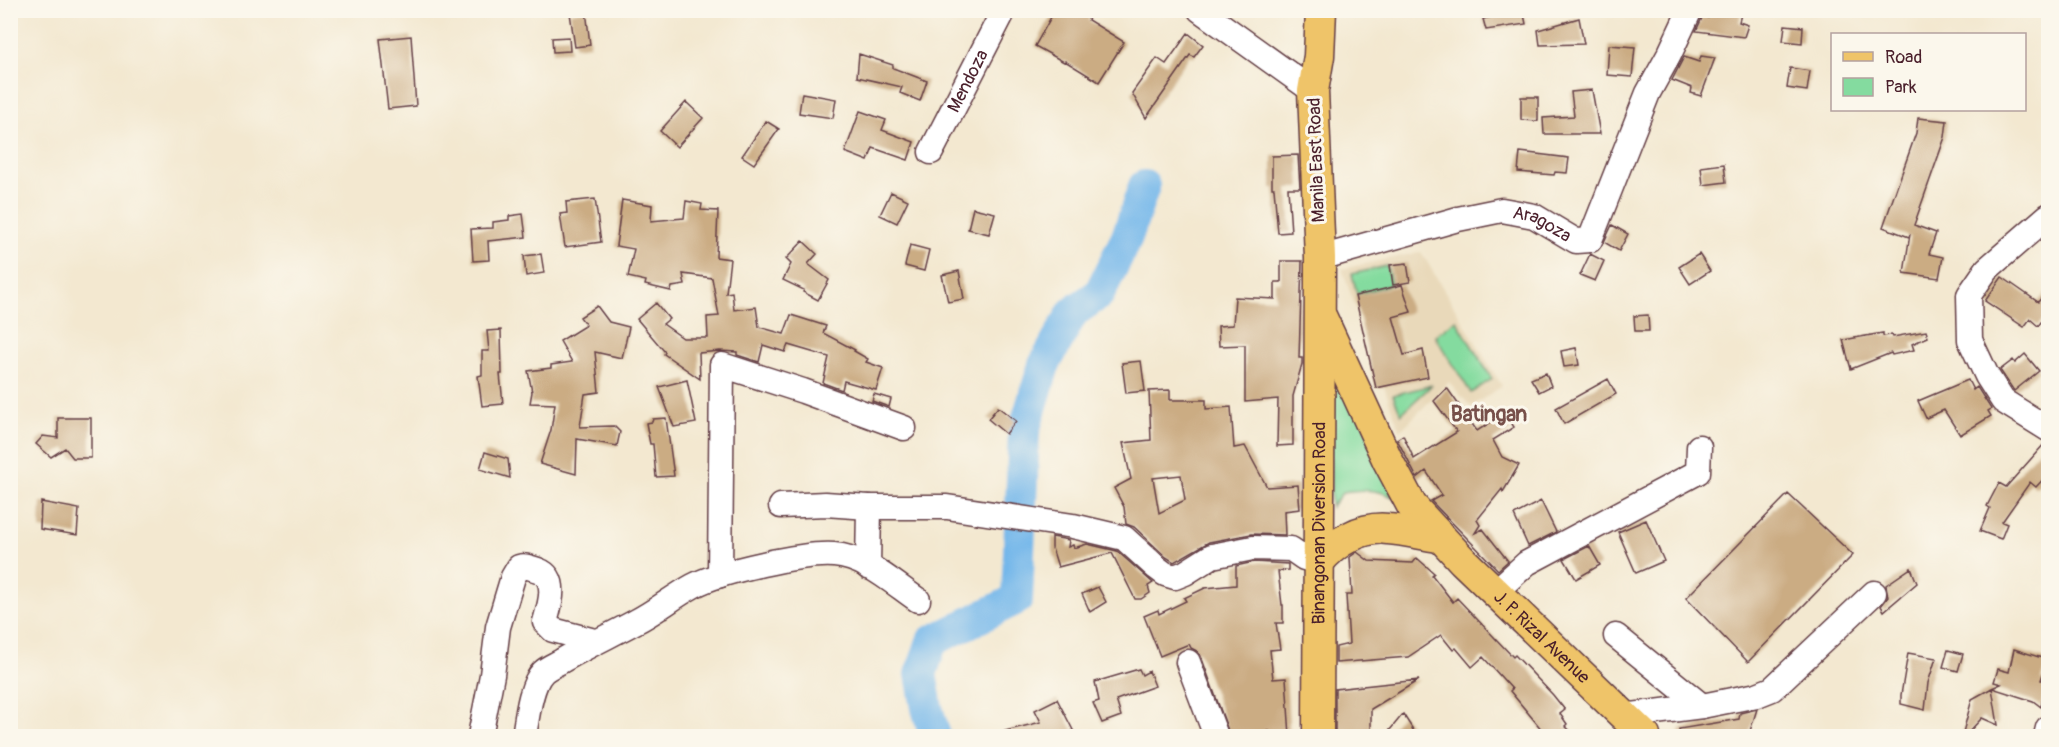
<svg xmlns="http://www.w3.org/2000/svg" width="2059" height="747" font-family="Pangolin,sans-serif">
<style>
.built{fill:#e9d9ba}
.green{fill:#84db9f;stroke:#677d65;stroke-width:1.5}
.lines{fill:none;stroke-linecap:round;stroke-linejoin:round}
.river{stroke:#75b7ea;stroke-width:32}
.building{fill:#cbac83;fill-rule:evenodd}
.minor-casing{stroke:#633d44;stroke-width:27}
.major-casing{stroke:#633d44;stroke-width:33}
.minor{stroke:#fff;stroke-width:24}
.major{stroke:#efc469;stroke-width:30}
.labels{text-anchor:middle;stroke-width:6;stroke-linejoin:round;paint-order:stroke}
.street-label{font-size:18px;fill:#4a1f2b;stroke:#fbf7ec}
.quarter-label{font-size:21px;font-weight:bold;fill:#77504a;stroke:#fbf7ec}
</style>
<rect width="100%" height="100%" fill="#fbf7ec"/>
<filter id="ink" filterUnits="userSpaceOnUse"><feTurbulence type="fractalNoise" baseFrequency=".0167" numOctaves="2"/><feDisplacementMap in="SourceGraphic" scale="12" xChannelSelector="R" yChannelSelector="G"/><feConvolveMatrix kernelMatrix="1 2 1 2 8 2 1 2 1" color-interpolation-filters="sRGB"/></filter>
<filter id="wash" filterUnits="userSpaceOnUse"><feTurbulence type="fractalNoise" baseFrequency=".008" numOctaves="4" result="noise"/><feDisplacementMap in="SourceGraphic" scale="24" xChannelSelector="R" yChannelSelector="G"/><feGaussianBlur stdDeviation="1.35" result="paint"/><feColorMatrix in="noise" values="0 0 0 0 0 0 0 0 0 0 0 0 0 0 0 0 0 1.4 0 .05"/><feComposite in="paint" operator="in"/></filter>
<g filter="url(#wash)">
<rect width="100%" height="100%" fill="#f3e8d0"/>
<path class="built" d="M1421,252L1502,386L1471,407L1449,382L1400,431L1342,269Z"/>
<path class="green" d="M1387,266L1391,285L1357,294L1352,274Z
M1456,320L1492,379L1471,393L1435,336Z
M1329,337L1393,497C1376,488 1361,490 1343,492L1331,507Z
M1432,385L1401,414L1393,395Z"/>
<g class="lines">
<path class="river" d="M935,736L927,708L921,674L932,641L1017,599L1024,431L1044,365L1073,312L1099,294L1127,237L1144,186"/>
</g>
<g id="blocks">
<path class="building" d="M586,10L590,45L575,47L570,13Z
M1055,10H1093L1088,20L1124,42L1099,82L1065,61L1064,62L1035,46Z
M1523,10L1526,24L1486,30L1483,19Z
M1710,10H1742L1739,22L1748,25L1744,37L1696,31L1703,16L1708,18Z
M1579,18L1584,44L1540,45L1538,30Z
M1785,25L1803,27L1802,43L1783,41Z
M1188,33L1203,45L1194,57L1190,55L1146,118L1132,93L1157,58L1166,64Z
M411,36L416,106L388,109L380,39Z
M569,37L570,51L553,52L552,38Z
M1609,45L1635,47L1632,77L1607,75Z
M859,54L893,65V68L927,81L920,101L900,93L902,87L857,77Z
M1701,56L1715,58L1701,96L1691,93L1692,88L1672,80L1684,57L1699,62Z
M1790,68L1810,71L1807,91L1787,88Z
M1592,90L1600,134H1544L1543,118L1574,116L1571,92Z
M802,93L836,99L833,118L799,113Z
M1521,97H1538V121L1521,120Z
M686,102L703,118L677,147L660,131Z
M860,111L886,120L882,130L914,142L908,160L873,148L868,161L845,152Z
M1918,118L1947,121L1945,137L1914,225L1936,233L1929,254L1943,257L1939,278L1904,273L1910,234L1909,237L1883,227L1916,133Z
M766,121L779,129L754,164L742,156Z
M1520,152L1569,158L1567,173L1555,172L1554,175L1518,172Z
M1298,155L1300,188H1288L1291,232L1278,233L1274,188H1272V156Z
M1724,164L1726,182L1703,185L1701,167Z
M891,192L908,200L897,223L880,215Z
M595,199L601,242L565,247L560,214L567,213L566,202Z
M622,200L652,205L651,221L684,218L686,201L702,204L701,210L718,211L716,257L730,259L726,293L732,292L734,310L756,307L759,327L784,334L791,315L826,326L823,333L855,350L854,351L868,359L866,362L883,368L876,390L844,381L842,390L823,383L829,357L788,345L785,352L763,345L759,362L737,355V352L720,351L699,353L700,379L664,354L665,352L637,319L656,303L669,319L663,324L683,338H708L707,317L719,316L712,278L683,274L685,285L672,287L671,291L645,285L646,281L628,277L634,249L616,246Z
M973,208L995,213L989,234L968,229Z
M523,214L526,237L488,241L489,260L473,261L471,229L493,228V222L509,220V216Z
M1612,225L1628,234L1619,251L1604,242Z
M803,241L817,254L808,264L829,280L818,300L803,292L804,290L783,280L791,264L786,259Z
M910,245L929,250L924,271L905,266Z
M541,254L544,273L526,276L524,256Z
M1590,254L1604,261L1595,281L1580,275Z
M1699,254L1710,271L1690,284L1679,267Z
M1281,261H1302L1299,358H1302V364L1293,396V445L1277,446L1278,399L1245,402V345L1219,346L1218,326L1233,325L1235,297L1275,299V282H1281Z
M1407,263L1410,282L1393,285L1390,265Z
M959,271L964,299L948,302L942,275Z
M2002,277L2038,302L2049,289V312L2038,326L2030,319L2024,327L1985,301Z
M1402,285L1411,312L1393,317L1404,355L1423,350L1428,377L1376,388L1355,296Z
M597,306L609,322L629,327L622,358L595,352L599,392L585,394L580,427L614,426L620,432L617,446L577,439L576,474L540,464L551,430L555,404L530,403L532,392L528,371L551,368V365L572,362L560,341L586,325L580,317Z
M1648,315L1649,331H1635L1634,316Z
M501,330L502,374H500L503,404L482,406L478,376L482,375V351H489L487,331Z
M1926,331L1928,337L1912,344L1914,350L1892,355L1891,353L1851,369L1843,340L1883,333V336L1892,335L1893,337Z
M1576,348L1579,365L1564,367L1561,351Z
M2025,354L2039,371L2014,391L2000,370L2013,360L2015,363Z
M1141,361L1145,391L1126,393L1122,363Z
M1546,373L1551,386L1539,392L1531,379Z
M1608,379L1616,394L1564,424L1556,408Z
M687,380L696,423L674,427L659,387Z
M1968,380L1973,390L1977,387L1991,409L1988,411L1991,416L1960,435L1944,410L1926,418L1918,401Z
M1447,388L1477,431L1505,413L1514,427L1493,440L1502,457L1519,465L1503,492L1502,489L1477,520L1480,525L1475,533L1483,529L1508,561L1498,570L1431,501L1442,495L1426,471L1417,478L1397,439L1403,435L1414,459L1457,432L1434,401Z
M1170,390V400H1206V409L1231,407L1234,448L1245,446L1267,487L1298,485L1300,509L1284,511L1285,535L1251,534L1209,542L1174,562L1166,557L1134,527L1126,524L1124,507L1114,488L1131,479L1123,443L1151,440L1149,391ZM1181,475L1185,500L1159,513L1153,478Z
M874,394L891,399L889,407L872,401Z
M998,407L1016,421L1006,434L988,419Z
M58,418H91V458H73L65,448L51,457L36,444L43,436L58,438Z
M666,418L674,476L656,477L653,444H650L646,423L652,422L653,419Z
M2045,443H2049V473L2036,487L2030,482L2002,522L2007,524L2001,539L1980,531L1990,508L1987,506L1999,483L2006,487Z
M485,452L508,459L510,478L480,469Z
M1788,494L1853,555L1748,662L1686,598Z
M1541,501L1556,532L1528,546L1514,515Z
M41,502L79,509L77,535L40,529Z
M1646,520L1664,561L1636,573L1618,532Z
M1052,537L1069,540L1068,547L1073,545L1074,548L1087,544L1117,551L1153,583L1148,586L1150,593L1141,599H1135L1112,553L1058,567L1052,548Z
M1589,546L1600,565L1576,579L1564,559Z
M1357,552L1369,561L1413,563L1417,558L1434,573L1432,575L1453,602L1457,598L1513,657L1515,655L1553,695L1565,710L1560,714L1567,724L1565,726L1576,736H1547L1510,691L1512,689L1483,657L1472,667L1456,648L1453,650L1441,635L1408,657L1336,663V647L1349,644L1346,595H1352L1350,557Z
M1254,562L1288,564V570L1278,571L1282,605H1283V623H1276L1280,649L1270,650L1273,679L1286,678L1290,736H1272L1269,731L1255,736H1230L1201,656L1197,651L1191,648L1189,644L1160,656L1144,616L1158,610L1159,614L1186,601L1184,598L1205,588L1236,585V566Z
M1911,568L1917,583L1884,611L1881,606L1888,597L1886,585Z
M1098,587L1106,602L1090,612L1082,594Z
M2014,649L2048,660L2041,680L2047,681L2041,707L2033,701L1992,688L2001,684L1994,682L1998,669L2009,672Z
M1948,650L1963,654L1958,671L1943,667Z
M1908,653L1936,658L1928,683L1925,710L1901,704V695Z
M1139,669L1142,675L1149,671L1155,686L1116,700L1121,716L1102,723L1093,703L1099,701L1095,682Z
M1419,680L1371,709V736H1335V689Z
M1992,688L1998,725L1982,718L1965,736H1962L1972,699Z
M1057,699L1076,736H1005V731L1041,722L1035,710Z
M1757,709L1750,731L1745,736H1680L1679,729L1739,719L1740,713Z
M1403,714L1417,736H1385Z"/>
</g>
</g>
<g filter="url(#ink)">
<use href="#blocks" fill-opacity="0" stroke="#633d44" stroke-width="1.5"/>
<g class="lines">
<defs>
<g id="minor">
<path d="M1200,10L1313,91"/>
<path id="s1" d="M931,152L1004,10"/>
<path d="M2048,216L1987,269L1969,295L1970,340L1987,376L2003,401L2048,429"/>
<path id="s2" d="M1320,258L1458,219L1502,210L1534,216L1576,241L1590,240L1648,93L1669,55L1690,10"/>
<path d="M781,506L825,504L869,507H947L1073,526L1124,538L1157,568L1165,574L1175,577L1185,573L1212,556L1253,548L1291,549L1304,558L1319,562"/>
<path d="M868,567L869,507"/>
<path d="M720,575L722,365L803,391L904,428"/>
<path d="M1495,592L1527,563L1698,472L1699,447"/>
<path d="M1616,636L1702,706"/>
<path d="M1188,662L1216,736"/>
<path d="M1624,716L1702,706L1757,695L1772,689L1874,593"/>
<path d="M480,736L492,675L498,627L513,577L519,567C526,565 531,568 538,570C559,578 550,605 545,622L553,630L595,641"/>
<path d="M524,736C527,719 530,685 543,672C548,667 557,664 563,660C587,646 611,635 635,622C655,612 673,597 693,586C721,571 803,553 834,555C865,557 893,583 918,600"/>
<path d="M2046,736L2048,728"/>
</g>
<g id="major">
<path id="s3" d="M1322,318L1388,461L1412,506L1463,561L1645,736"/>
<path d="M1319,562C1335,542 1362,526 1388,529C1405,530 1422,535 1439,537"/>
<path id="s4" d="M1318,736L1320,258L1313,91L1319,56L1321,10"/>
</g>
</defs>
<use href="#minor" class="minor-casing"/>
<use href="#major" class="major-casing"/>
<use href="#minor" class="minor"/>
<use href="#major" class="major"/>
</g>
</g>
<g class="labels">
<g class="street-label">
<text dy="6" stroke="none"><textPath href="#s1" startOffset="80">Mendoza</textPath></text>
<text transform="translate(1316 160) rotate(-92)" y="6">Manila East Road</text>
<text dy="6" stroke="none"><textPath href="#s2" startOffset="231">Aragoza</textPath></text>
<text dy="6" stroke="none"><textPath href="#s4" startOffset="213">Binangonan Diversion Road</textPath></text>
<text dy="6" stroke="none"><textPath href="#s3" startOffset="393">J. P. Rizal Avenue</textPath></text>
</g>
<g class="quarter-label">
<text x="1489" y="421">Batingan</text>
</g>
</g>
<rect width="2059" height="747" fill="none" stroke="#fbf7ec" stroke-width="36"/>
<rect x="1831" y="33" width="195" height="78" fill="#fbf7ec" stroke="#b4a19f" stroke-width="1.5"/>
<rect x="1843" y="52" width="30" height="9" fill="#efc469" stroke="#b4a19f" stroke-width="1.5"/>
<text x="1885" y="63" font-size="18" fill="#4a1f2b">Road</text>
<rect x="1843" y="78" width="30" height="18" fill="#84db9f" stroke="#b4a19f" stroke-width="1.5"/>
<text x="1885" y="93" font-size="18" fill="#4a1f2b">Park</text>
</svg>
